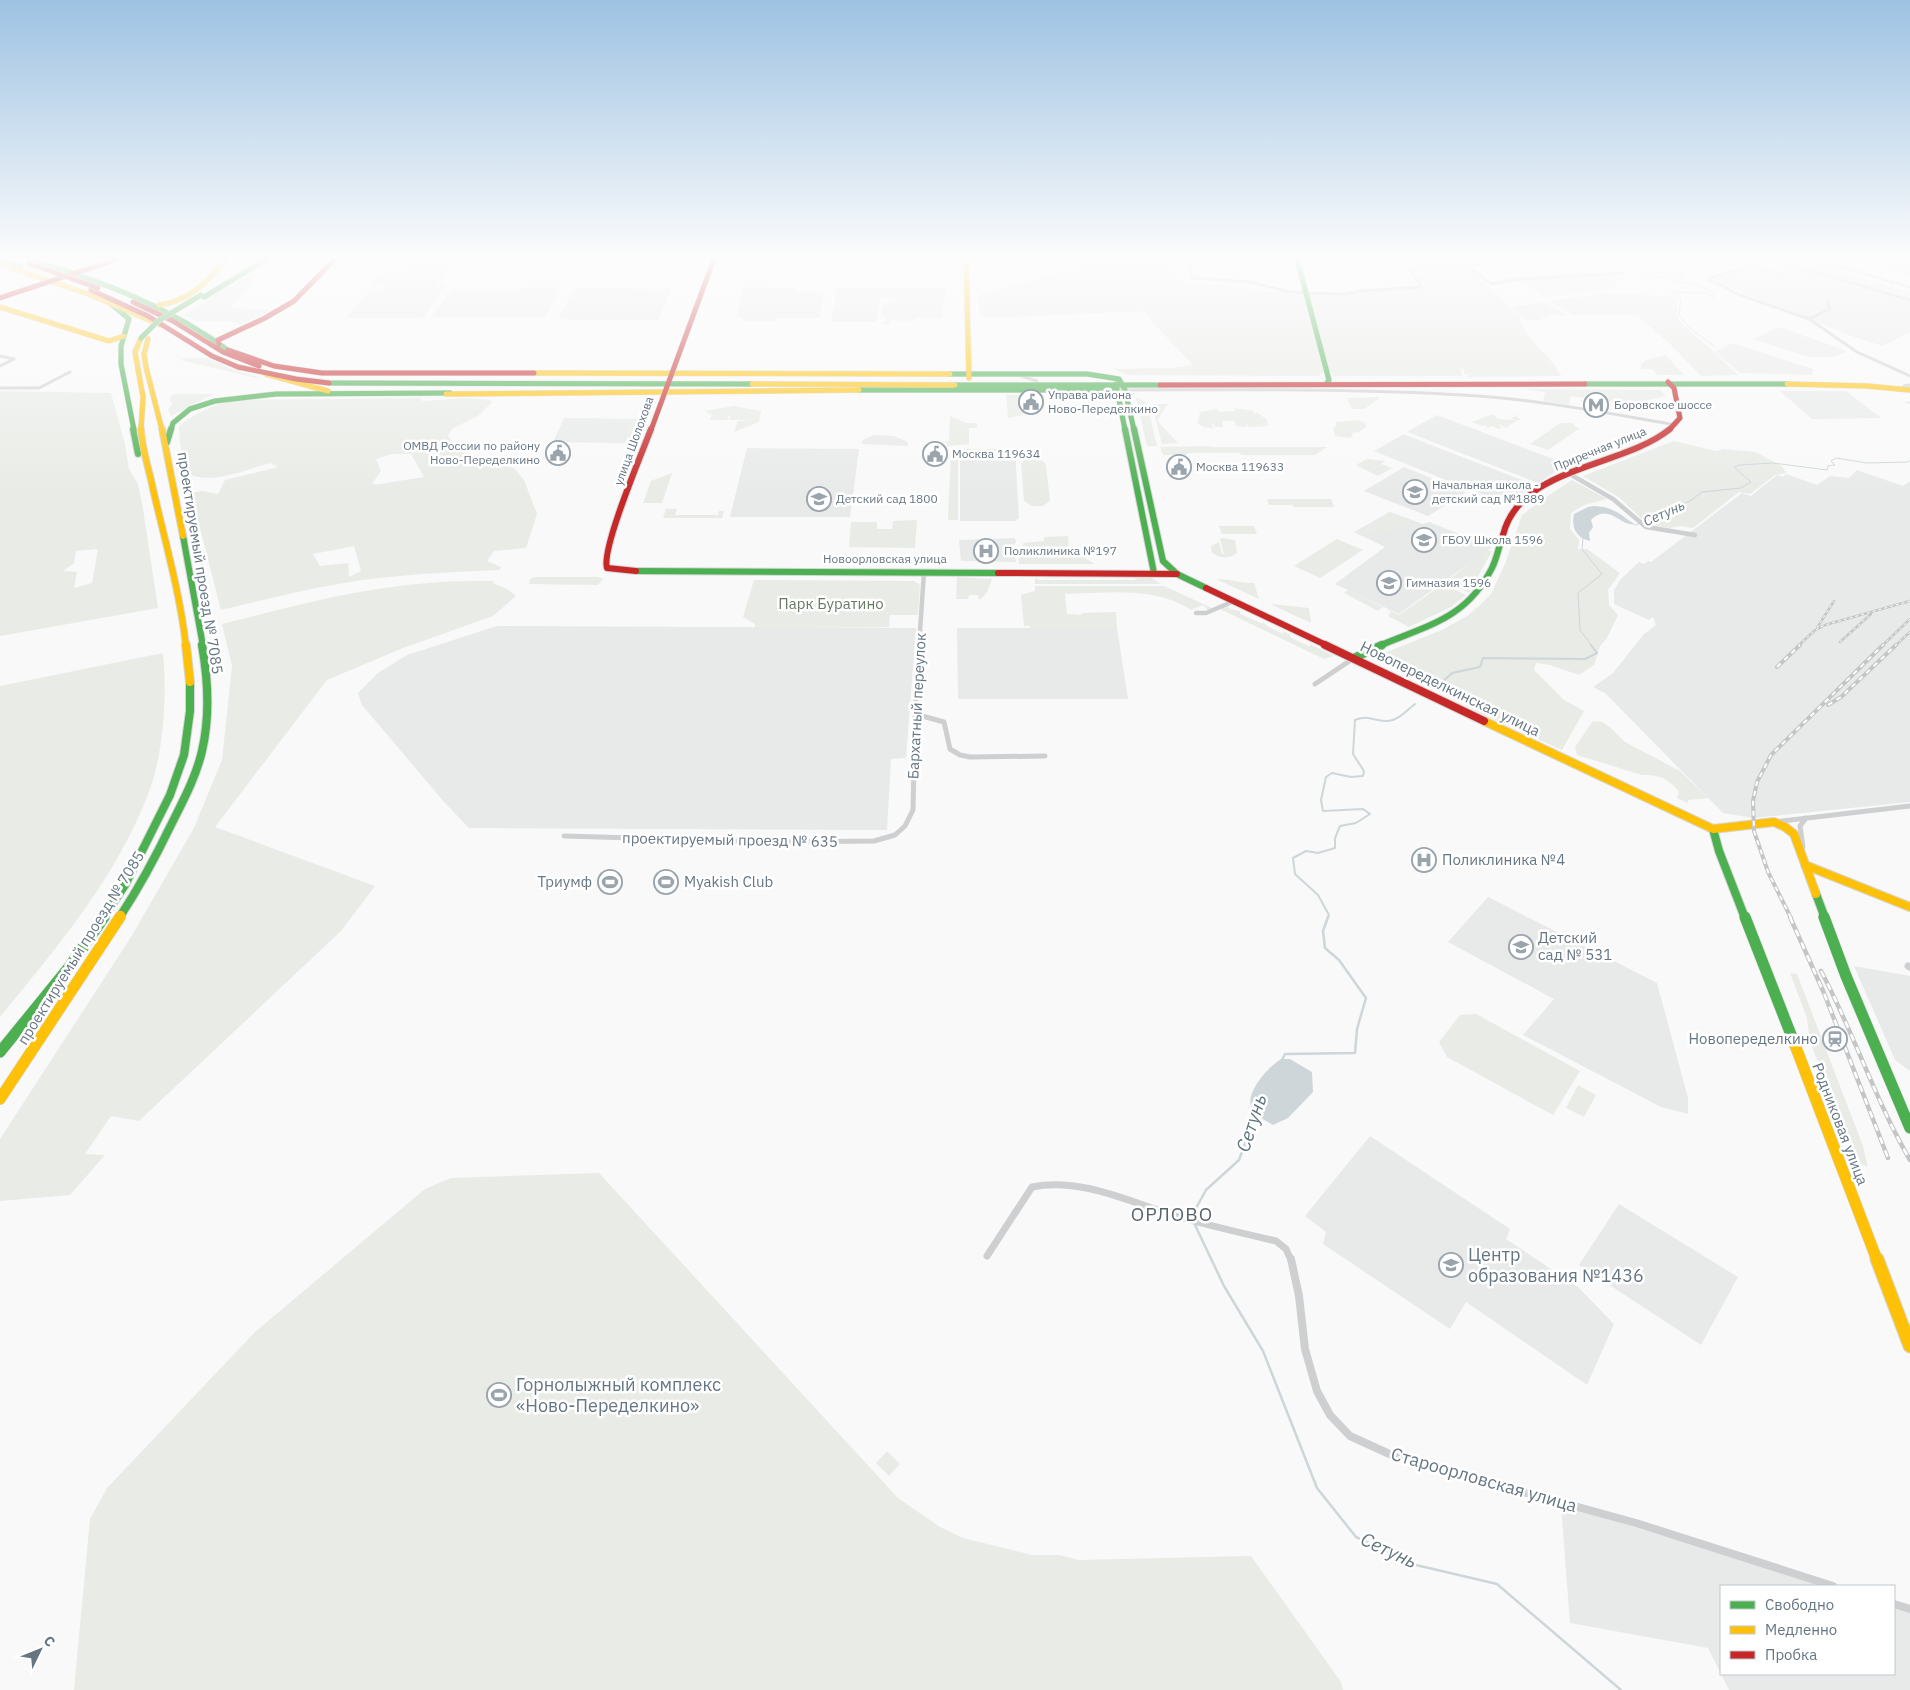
<svg xmlns="http://www.w3.org/2000/svg" width="1910" height="1690" font-family="'IBM Plex Sans',sans-serif">
<style>
.built{fill:#e8e9e9}
.green{fill:#e8ebe6;fill-rule:evenodd}
.water{fill:#ced6d9}
.lines{fill:none;stroke-linecap:round;stroke-linejoin:round}
.stream-far2{stroke:#ced6d9;stroke-width:1}
.stream-far1{stroke:#ced6d9;stroke-width:2}
.stream{stroke:#ced6d9;stroke-width:2.5}
.fast-far3-casing{stroke:#d5d6d7;stroke-width:6}
.fast-far2-casing{stroke:#d5d6d7;stroke-width:8}
.fast-far1-casing{stroke:#d5d6d7;stroke-width:10}
.fast-casing{stroke:#d5d6d7;stroke-width:12}
.slow-far4-casing{stroke:#d5d6d7;stroke-width:6}
.slow-far3-casing{stroke:#d5d6d7;stroke-width:8}
.slow-far2-casing{stroke:#d5d6d7;stroke-width:10}
.slow-far1-casing{stroke:#d5d6d7;stroke-width:12}
.slow-casing{stroke:#d5d6d7;stroke-width:15}
.jam-far2-casing{stroke:#d5d6d7;stroke-width:6}
.jam-far1-casing{stroke:#d5d6d7;stroke-width:8}
.jam-casing{stroke:#d5d6d7;stroke-width:10}
.street-far4{stroke:#cecfd0;stroke-width:3}
.street-far3{stroke:#cecfd0;stroke-width:4.5}
.street-far2{stroke:#cecfd0;stroke-width:5}
.street-far1{stroke:#cecfd0;stroke-width:7}
.street{stroke:#cecfd0;stroke-width:8}
.fast-far3{stroke:#4caf50;stroke-width:5}
.fast-far2{stroke:#4caf50;stroke-width:6}
.fast-far1{stroke:#4caf50;stroke-width:8}
.fast{stroke:#4caf50;stroke-width:11}
.slow-far4{stroke:#ffc107;stroke-width:5}
.slow-far3{stroke:#ffc107;stroke-width:6}
.slow-far2{stroke:#ffc107;stroke-width:8}
.slow-far1{stroke:#ffc107;stroke-width:11}
.slow{stroke:#ffc107;stroke-width:13}
.jam-far2{stroke:#c62828;stroke-width:5}
.jam-far1{stroke:#c62828;stroke-width:6}
.jam{stroke:#c62828;stroke-width:8}
.rail-far2-casing{stroke:#c3c5c6;stroke-width:2.5}
.rail-far1-casing{stroke:#c3c5c6;stroke-width:4}
.rail-casing{stroke:#c3c5c6;stroke-width:4.5}
.rail-far2{stroke:#fff;stroke-width:1;stroke-dasharray:3;stroke-linecap:butt}
.rail-far1{stroke:#fff;stroke-width:2;stroke-dasharray:5;stroke-linecap:butt}
.rail{stroke:#fff;stroke-width:2.5;stroke-dasharray:7;stroke-linecap:butt}
.fast-bridge-casing{stroke:#d5d6d7;stroke-width:6;stroke-linecap:butt}
.jam-bridge-casing{stroke:#d5d6d7;stroke-width:6;stroke-linecap:butt}
.fast-bridge{stroke:#4caf50;stroke-width:5}
.jam-bridge{stroke:#c62828;stroke-width:5}
.labels{text-anchor:middle;stroke-width:5;stroke-linejoin:round;paint-order:stroke}
.far-poi-label{font-size:12px;fill:#657683;stroke:#fff;text-anchor:start}
.far-street-label{font-size:12px;fill:#657683;stroke:#fff}
.far-water-label{font-size:14px;font-style:italic;fill:#60757c;stroke:#fff}
.street-label{font-size:15px;fill:#657683;stroke:#fff}
.park-label{font-size:15px;fill:#687a64;stroke:#fff}
.poi-label{font-size:15px;fill:#657683;stroke:#fff;text-anchor:start}
.near-poi-label{font-size:18px;fill:#657683;stroke:#fff;text-anchor:start}
.near-street-label{font-size:18px;fill:#657683;stroke:#fff}
.near-water-label{font-size:19px;font-style:italic;fill:#60757c;stroke:#fff}
.near-neighbourhood-label{font-size:19px;letter-spacing:1px;fill:#57646e;stroke:#fff}
</style>
<rect width="100%" height="100%" fill="#f9f9f9"/>
<path class="built" d="M1865,259H1910V271Z
M414,262H453L436,285H445L423,318H345L372,289H384L387,286L396,285Z
M1788,265L1910,301V332L1883,346L1854,337L1712,280L1753,266L1777,270Z
M248,278L252,280L251,284L230,308L271,310L240,325L230,321H198L183,315L227,287H234L241,279Z
M524,287H562L545,317H431L452,289H522Z
M744,287L797,288L796,292H823L820,318H775L774,321H742L743,317H736Z
M575,288L671,289L658,320H567L568,318H558Z
M837,288H945V299L880,298L877,322H831Z
M1609,293L1639,315H1573L1547,301Z
M1544,302L1568,315H1550L1539,320H1524L1512,307Z
M1779,327L1828,344L1847,352L1833,357H1809L1753,339Z
M1732,343L1813,369L1812,375L1740,373L1715,352Z
M1780,391H1846L1881,418L1812,419Z
M1437,415L1564,463L1565,466L1538,483L1407,432Z
M564,418L649,419L647,421H632L625,443L553,442Z
M1404,434L1436,447L1535,485L1506,504L1374,451Z
M874,435L894,436L908,442V446L862,444V440Z
M747,448L859,449L850,517H730Z
M960,449H1015L1019,518L1015,521H960Z
M1404,467L1466,492L1428,516L1364,491Z
M1857,470L1903,486L1910,481V802L1753,818L1723,813L1605,693L1593,687L1613,673L1643,635L1656,625L1653,617L1649,620L1614,604V590L1620,580L1639,562L1644,564L1648,561L1651,562L1742,493L1751,496L1777,475L1783,477L1786,474L1817,485L1830,476L1849,478Z
M1390,512L1423,524L1429,522L1492,547L1399,614L1335,584L1385,547L1354,532Z
M1015,538L1016,543L1012,545L1016,562L961,561L959,540Z
M497,626L916,628L906,758L891,759L887,830L469,828L444,802L362,705L358,693L378,673L407,655Z
M957,628H1117L1128,699H958Z
M1488,897L1657,983L1688,1098V1114L1661,1107L1523,1035L1554,999L1448,942Z
M1854,966L1910,976V1071L1895,1060Z
M1370,1136L1510,1229L1506,1239L1578,1287L1614,1324L1587,1385L1466,1302L1450,1329L1323,1244L1326,1232L1305,1216Z
M1619,1204L1738,1277L1701,1345L1579,1265Z
M1561,1505L1831,1586H1721V1674H1894V1605L1910,1610V1690H1729L1708,1648L1570,1623Z"/>
<path class="green" d="M1112,259H1146L1166,267L1183,282L1241,287L1253,291L1300,294L1358,293L1425,288L1414,269L1464,266L1494,291L1520,317C1523,341 1552,354 1560,375L1564,376L1466,377L1472,372L1465,375L1463,368L1461,369L1462,376H1333L1331,372L1320,373L1321,376L1127,375L1114,369L1172,368L1193,365L1153,323L1146,311L989,318L980,314L978,297L982,294Z
M1776,259H1793L1910,292V299Z
M1846,259H1865L1910,271V277Z
M382,271H406L395,285H370Z
M1620,275L1624,279L1615,283L1616,288L1546,298L1520,280Z
M1612,293L1675,297L1678,299L1677,317L1685,327L1708,346L1738,375L1701,376L1671,345Z
M909,299H943L942,318H918L906,322L891,319L889,325L882,324L886,318L882,317C877,300 897,299 909,299Z
M1666,355L1684,375H1657L1652,369H1641V364L1646,360Z
M186,358H206L235,370L258,377L260,379L180,360Z
M1524,389L1660,390L1666,396L1639,402L1625,400L1622,403L1571,396L1569,405L1543,401L1545,392Z
M0,391L111,393L125,444L129,469L138,484L143,509L158,608L0,636ZM98,549L92,583L74,588L77,572L63,571L74,563L76,551Z
M175,394H214L171,416L168,409L172,404L169,398Z
M1006,395H1023V415L1008,418Z
M1136,397L1147,403L1157,446H1147Z
M1381,397L1364,409H1352L1347,398Z
M420,398L423,401L465,398L490,400L492,402L479,415L452,429L448,436L455,444L465,447L467,456L514,468L524,480L537,514L526,548L494,551L487,561L501,567L499,570C453,572 408,574 362,580C315,587 267,599 221,610L191,493L202,491L218,494L225,480L278,467L270,463C247,469 207,487 186,472L180,443L179,426C197,412 214,404 237,400ZM392,454H411L424,477L380,484H372L381,471L376,459ZM354,546L361,571L349,577L348,563L320,566L313,554Z
M1152,404H1168L1158,419L1159,423L1178,443L1162,444Z
M734,406L761,411L759,422L734,432L738,421L754,420H729L731,416L729,415L727,420H710L712,415L704,411Z
M1234,408L1254,411L1253,413L1255,414L1257,412L1267,420L1268,426L1248,427V424L1246,427L1236,426L1235,421H1222L1223,427H1215L1214,423L1212,424L1213,428L1204,427L1197,423L1200,415L1199,412L1218,409L1219,412L1235,411Z
M1493,414L1498,419L1513,420L1512,417H1515L1514,414L1521,420H1517L1506,428L1498,424L1502,428L1499,429L1491,426L1488,428L1485,425L1482,426L1472,422Z
M950,416L966,423H977V428H969V444L947,446L946,441H949Z
M1356,420L1364,422L1367,426L1359,432L1352,433L1353,435L1350,438L1335,436L1333,428L1336,426V422Z
M632,421H647L640,440H626Z
M1560,423H1573L1575,427L1580,428L1548,450L1530,444Z
M1674,441L1716,451L1723,449L1755,452L1782,466L1786,473L1775,475L1750,494L1739,492L1693,528L1680,526L1670,528L1648,525L1620,498L1583,476Z
M1209,446L1211,447H1327L1315,455H1242L1239,453H1187V455H1163L1160,447Z
M951,453L958,454V520H948Z
M1033,459L1043,461L1046,465L1050,501L1043,506H1032L1024,501L1021,463L1025,460Z
M1367,459L1385,461L1381,464L1392,468L1378,476L1356,465Z
M672,473L662,503H643L651,481Z
M1572,480L1607,499L1584,505L1571,513L1570,529L1579,540L1578,549H1587L1620,573L1608,590L1609,605L1618,615L1607,638L1600,646L1594,665L1579,675L1550,665L1536,663L1534,670L1564,700L1584,711L1562,750L1484,715L1388,665L1377,656L1442,630L1467,616L1479,606L1491,594L1505,564L1522,515L1543,499Z
M1267,499H1331L1334,507H1293L1291,500L1292,505H1269Z
M666,509H677L675,515H718L719,511H724L722,518H663Z
M1389,512L1410,521L1391,533L1379,528L1368,535L1360,532Z
M917,520L915,548L849,547L851,522H877V529H892L893,521Z
M1219,526H1254L1257,534H1222Z
M1068,536L1069,549L1095,564H1019L1018,552H1024L1023,543L1044,541V537Z
M1222,538L1235,540L1237,553C1228,559 1222,559 1212,553L1211,546L1219,542L1222,554H1224L1220,539Z
M1337,539L1363,550L1320,578L1294,566Z
M1486,550L1492,551L1469,593L1446,582Z
M534,577H599L603,579L598,585L529,584L530,579Z
M957,577L989,579L990,578L992,579L987,592L981,599H979L978,595H969L968,599H956Z
M1035,578L1040,580H1137L1134,578H1152L1161,584H1035Z
M1216,579C1229,579 1240,583 1254,583L1259,599Z
M754,580L914,581L920,585L918,615H890L889,627L755,628V624L743,617Z
M494,581L493,583L507,589L516,596L493,616L403,648L327,680L215,827L375,886L341,931L139,1121L111,1116L85,1154L105,1155L70,1195L0,1201V1139L131,937L194,828L222,760L232,666L222,624C290,607 358,588 429,583C450,581 472,581 494,581Z
M1443,584L1466,595L1451,607L1409,627L1388,616L1391,612L1383,607L1378,611L1344,593L1348,590L1399,615Z
M1035,586H1164L1214,609L1209,611L1203,605L1191,610C1156,586 1105,593 1065,594L1067,614L1081,615L1082,613L1116,612L1117,628H1030V626H1024L1021,595L1035,591Z
M1270,604L1309,608L1311,623Z
M1227,605L1230,609L1240,611V614L1263,624V622L1267,626L1283,634V631L1289,634L1290,637L1310,647V644L1334,656L1324,659L1220,609Z
M163,653C167,694 164,750 150,789C118,876 58,946 0,1017V686Z
M1593,721L1602,722L1611,728L1625,742L1680,771L1708,798L1689,800L1687,803L1677,798L1679,792C1670,779 1658,774 1642,775L1577,755L1575,747Z
M1790,973L1797,974L1863,1146L1868,1167L1860,1163L1810,1042L1807,1018Z
M1476,1014L1580,1071L1553,1115L1447,1057L1439,1042L1460,1015Z
M1578,1085L1596,1095L1584,1117L1566,1108Z
M599,1173L898,1498L940,1527L963,1538L1032,1555H1059L1078,1560L1251,1556L1341,1682L1343,1690H74L90,1519L107,1488L255,1332L425,1189L451,1178Z
M887,1451L900,1464L889,1476L876,1463Z"/>
<path class="water" d="M1594,506C1615,507 1620,515 1636,525C1633,524 1627,524 1624,522C1612,515 1603,508 1591,520L1593,527L1589,533L1590,541C1576,538 1571,527 1574,514L1588,507Z
M1281,1059H1290L1312,1072L1313,1092L1288,1118L1273,1125C1267,1121 1257,1117 1253,1111C1242,1095 1268,1067 1281,1059Z"/>
<g class="lines">
<path class="stream-far2" d="M1650,259L1638,266L1642,268L1638,272L1654,278L1673,276L1683,278L1676,281C1689,284 1708,285 1715,297L1703,293L1671,292L1681,299L1679,314L1688,327L1714,346
M1906,402L1910,403
M1636,525L1670,508L1690,501L1702,492L1741,488L1751,482L1734,467L1739,465L1773,463L1827,470L1828,466L1835,465L1831,461L1836,458L1867,463L1908,462L1910,460
M1583,538L1582,549L1602,574L1578,593L1580,630L1592,646"/>
<path class="stream-far1" d="M1437,687L1452,673L1480,667L1483,658L1585,659L1597,653L1591,645
M1328,918L1329,915L1318,895L1295,874L1293,858L1306,851L1318,853L1335,848V838L1340,826L1356,823L1370,814L1363,809L1323,811L1321,800L1326,777L1332,773L1351,777L1363,776L1364,771L1353,754L1355,720C1370,714 1374,722 1387,721C1398,721 1407,710 1415,704"/>
<path class="stream" d="M1282,1060L1285,1054L1355,1053L1357,1029L1366,998L1339,960L1325,948L1323,931L1328,917
M1195,1220V1210L1206,1190L1239,1160L1250,1130L1254,1109
M1195,1225L1224,1286L1263,1351L1317,1488L1356,1537L1416,1565L1497,1584L1621,1690"/>
<defs>
<path id="fast-far3" d="M0,259L21,266
M29,259C103,282 169,306 232,353
M1297,259L1329,380L1326,384
M204,297L267,259
M111,304L129,319L121,346V364L134,430
M950,374H1087L1119,379L1125,390L1134,430
M329,383L752,384
M1116,384L1125,430
M1585,384H1787
M955,385H1160
M859,390H1117
M171,430L173,423L190,409L215,401L276,394L450,393"/>
<path id="fast-far2" d="M133,429L138,454
M1125,429L1154,573
M1134,429L1163,561L1177,574L1206,588
M167,442L171,429
M183,536L203,646
M636,571L998,573
M1379,646C1428,625 1466,619 1492,568C1497,558 1499,546 1503,535"/>
<path id="fast-far1" d="M1354,658L1382,645
M1713,829L1719,851L1745,918
M1816,894L1825,918
M121,915C140,886 156,856 171,825C183,801 196,777 202,751C210,717 208,679 202,645
M103,918L125,885L170,795L184,755L190,711V682"/>
<path id="fast" d="M1745,917L1795,1045
M1824,917L1846,976L1910,1128
M0,1052L70,966L104,917"/>
<path id="slow-far4" d="M966,259L969,378
M0,264L88,294L163,326
M159,305C190,301 207,282 227,259
M0,307L109,341L124,336
M141,338L135,352L143,397L141,430
M148,339L144,354L146,367L162,430
M534,373L950,374
M266,374L328,391
M752,384L955,385
M1787,384L1867,386L1910,390
M446,394L859,390"/>
<path id="slow-far3" d="M141,429C142,451 149,468 153,489C165,541 180,593 186,646
M162,429L183,536"/>
<path id="slow-far2" d="M186,645L190,682
M1484,721L1713,829L1774,822L1785,827L1794,834L1816,894
M1805,865L1910,907
M119,918L121,915"/>
<path id="slow-far1" d="M1795,1045L1877,1260
M0,1099L120,917"/>
<path id="slow" d="M1877,1259L1910,1346"/>
<path id="jam-far2" d="M91,290L148,316L212,356L238,367L296,379L329,383
M0,298L118,259
M133,302L173,321L223,352L259,366
M219,344L218,340L265,318L294,301L335,259
M228,350L274,366L322,373H534
M1668,382L1674,388L1680,418L1669,430
M1160,385L1585,384
M651,430L714,259"/>
<path id="jam-far1" d="M1503,535C1520,466 1622,468 1670,429
M636,571L607,568C601,549 642,453 651,429
M998,573L1177,574
M1206,588L1328,646"/>
<path id="jam" d="M1325,645L1484,721"/>
</defs>
<use href="#fast-far3" class="fast-far3-casing"/>
<use href="#fast-far2" class="fast-far2-casing"/>
<use href="#fast-far1" class="fast-far1-casing"/>
<use href="#fast" class="fast-casing"/>
<use href="#slow-far4" class="slow-far4-casing"/>
<use href="#slow-far3" class="slow-far3-casing"/>
<use href="#slow-far2" class="slow-far2-casing"/>
<use href="#slow-far1" class="slow-far1-casing"/>
<use href="#slow" class="slow-casing"/>
<use href="#jam-far2" class="jam-far2-casing"/>
<use href="#jam-far1" class="jam-far1-casing"/>
<use href="#jam" class="jam-casing"/>
<path class="street-far4" d="M1187,259L1192,278L1251,282L1285,291L1305,293L1345,294L1360,291L1422,287L1411,271L1415,267L1588,259
M1217,259L1298,262
M1770,259L1910,300
M1772,259L1708,279L1740,295L1809,319L1829,309L1828,301
M1466,265L1491,284L1518,279L1623,273
M1809,319L1857,352L1910,376
M0,356L14,359L0,366
M1015,374L1037,381
M1904,386L1910,385
M0,388H39L70,372
M1117,390C1232,390 1348,388 1463,395C1535,399 1606,413 1677,425"/>
<path class="street-far3" d="M1568,473L1613,499L1646,527L1695,535
M1196,613H1206L1234,601
M919,646L924,572"/>
<path class="street-far2" d="M1315,684L1354,658
M915,714L944,722L950,749L960,755L970,757L1045,756
M1774,822L1910,806
M564,836L770,842L874,841L895,835L905,826L913,810L915,714L919,645
M1801,851L1803,847L1800,826L1806,818"/>
<path class="street-far1" d="M1908,966L1910,967
M987,1256L1032,1187C1079,1177 1128,1201 1172,1215C1206,1225 1241,1233 1276,1241L1286,1249L1291,1260"/>
<path class="street" d="M1291,1259L1299,1296L1305,1349L1317,1391L1330,1415L1350,1436L1396,1457L1636,1523L1833,1586
M1894,1604L1910,1609"/>
<use href="#fast-far3" class="fast-far3"/>
<use href="#fast-far2" class="fast-far2"/>
<use href="#fast-far1" class="fast-far1"/>
<use href="#fast" class="fast"/>
<use href="#slow-far4" class="slow-far4"/>
<use href="#slow-far3" class="slow-far3"/>
<use href="#slow-far2" class="slow-far2"/>
<use href="#slow-far1" class="slow-far1"/>
<use href="#slow" class="slow"/>
<use href="#jam-far2" class="jam-far2"/>
<use href="#jam-far1" class="jam-far1"/>
<use href="#jam" class="jam"/>
<defs>
<path id="rail-far2" d="M1813,259L1910,287
M1817,628L1834,601
M1840,642L1871,614
M1798,646L1814,631L1825,625L1910,601
M1882,646L1910,619
M1895,646L1910,632"/>
<path id="rail-far1" d="M1777,667L1800,645
M1828,705L1841,697L1896,645
M1791,918L1768,872L1754,831L1753,801L1757,782L1771,755L1883,645"/>
<path id="rail" d="M1790,917L1824,993L1888,1158
M1821,971C1854,1033 1875,1100 1910,1160"/>
</defs>
<use href="#rail-far2" class="rail-far2-casing"/>
<use href="#rail-far1" class="rail-far1-casing"/>
<use href="#rail" class="rail-casing"/>
<use href="#rail-far2" class="rail-far2"/>
<use href="#rail-far1" class="rail-far1"/>
<use href="#rail" class="rail"/>
<defs>
<path id="fast-bridge" d="M141,338L158,321L201,295"/>
<path id="jam-bridge" d="M28,263L98,288"/>
</defs>
<use href="#fast-bridge" class="fast-bridge-casing"/>
<use href="#jam-bridge" class="jam-bridge-casing"/>
<use href="#fast-bridge" class="fast-bridge"/>
<use href="#jam-bridge" class="jam-bridge"/>
</g>
<linearGradient id="sky" x2="0" y2="1"><stop stop-color="#9dc2e2"/><stop offset="0.52" stop-color="#fcfcfc"/><stop offset="1" stop-color="#fcfcfc" stop-opacity="0"/></linearGradient>
<rect width="1910" height="495" fill="url(#sky)"/>
<defs>
<symbol id="civic-ring" viewBox="-11 -11 22 22"><circle r="9.5" fill="#fff" stroke="#99a4ac" stroke-width="1.5"/><path d="M-.6-6.5H3V-4.5H.6V-3L4-1V1h2V6H-6V1h2V-1L-.6-3ZM-1.2 2.5V6h2.4V2.5Z" fill="#99a4ac"/></symbol>
<symbol id="metro-ring" viewBox="-11 -11 22 22"><circle r="9.5" fill="#fff" stroke="#99a4ac" stroke-width="1.5"/><path d="M-5.5 5V-5H-3L0 0L3-5H5.5V5H3V-.5L0 4L-3-.5V5Z" fill="#99a4ac"/></symbol>
<symbol id="school-ring" viewBox="-11 -11 22 22"><circle r="9.5" fill="#fff" stroke="#99a4ac" stroke-width="1.5"/><path d="M0-5L7-2L0 1L-7-2ZM-4 1L0 2.5L4 1V4Q0 6-4 4Z" fill="#99a4ac"/></symbol>
<symbol id="hospital-ring" viewBox="-11 -11 22 22"><circle r="9.5" fill="#fff" stroke="#99a4ac" stroke-width="1.5"/><path d="M-5-5h3v3.5h4V-5h3V5h-3V1.5h-4V5h-3Z" fill="#99a4ac"/></symbol>
<symbol id="stadium-ring" viewBox="-11 -11 22 22"><circle r="9.5" fill="#fff" stroke="#99a4ac" stroke-width="1.5"/><path d="M0-5a6.5 5 0 1 0 0 10a6.5 5 0 1 0 0-10ZM-3.5-1.8h7v3.6h-7Z" fill="#99a4ac"/></symbol>
<symbol id="station-ring" viewBox="-11 -11 22 22"><circle r="9.5" fill="#fff" stroke="#99a4ac" stroke-width="1.5"/><path d="M-3-6H3Q5-6 5-4V2Q5 4 3 4L4.5 6H3L1.5 4h-3L-3 6H-4.5L-3 4Q-5 4-5 2V-4Q-5-6-3-6ZM-3.5-4v3h7v-3ZM-3.5 1v1.5H-2V1ZM2 1v1.5H3.5V1Z" fill="#99a4ac"/></symbol>
</defs>
<g fill-rule="evenodd">
<use href="#civic-ring" x="1017" y="388" width="28" height="28"/>
<use href="#metro-ring" x="1582" y="391" width="28" height="28"/>
<use href="#civic-ring" x="544" y="439" width="28" height="28"/>
<use href="#civic-ring" x="921" y="440" width="28" height="28"/>
<use href="#civic-ring" x="1165" y="453" width="28" height="28"/>
<use href="#school-ring" x="1401" y="478" width="28" height="28"/>
<use href="#school-ring" x="805" y="485" width="28" height="28"/>
<use href="#school-ring" x="1410" y="526" width="28" height="28"/>
<use href="#hospital-ring" x="972" y="537" width="28" height="28"/>
<use href="#school-ring" x="1375" y="569" width="28" height="28"/>
<use href="#hospital-ring" x="1410" y="846" width="28" height="28"/>
<use href="#stadium-ring" x="596" y="868" width="28" height="28"/>
<use href="#stadium-ring" x="652" y="868" width="28" height="28"/>
<use href="#school-ring" x="1507" y="933" width="28" height="28"/>
<use href="#station-ring" x="1821" y="1025" width="28" height="28"/>
<use href="#school-ring" x="1437" y="1251" width="28" height="28"/>
<use href="#stadium-ring" x="485" y="1381" width="28" height="28"/>
</g>
<g class="labels">
<g class="far-poi-label">
<text x="1048" y="399">Управа района<tspan x="1048" dy="14">Ново-Переделкино</tspan></text>
<text x="1614" y="409">Боровское шоссе</text>
<text x="540" y="450" text-anchor="end">ОМВД России по району<tspan x="540" dy="14">Ново-Переделкино</tspan></text>
<text x="952" y="458">Москва 119634</text>
<text x="1196" y="471">Москва 119633</text>
<text x="1432" y="489">Начальная школа -<tspan x="1432" dy="14">детский сад №1889</tspan></text>
<text x="836" y="503">Детский сад 1800</text>
<text x="1442" y="544">ГБОУ Школа 1596</text>
<text x="1004" y="555">Поликлиника №197</text>
<text x="1406" y="587">Гимназия 1596</text>
</g>
<g class="far-street-label">
<text transform="translate(634 441) rotate(-70)" y="4">улица Шолохова</text>
<text transform="translate(1600 449) rotate(-22)" y="4">Приречная улица</text>
<text x="885" y="563">Новоорловская улица</text>
</g>
<g class="far-water-label">
<text transform="translate(1664 513) rotate(-24)" y="5">Сетунь</text>
</g>
<g class="street-label">
<text transform="translate(200 563) rotate(81)" y="5">проектируемый проезд № 7085</text>
<text transform="translate(1450 689) rotate(26)" y="5">Новопеределкинская улица</text>
<text transform="translate(917 706) rotate(-87)" y="5">Бархатный переулок</text>
<text transform="translate(730 840) rotate(1)" y="5">проектируемый проезд № 635</text>
<text transform="translate(81 948) rotate(-58)" y="5">проектируемый проезд № 7085</text>
<text transform="translate(1840 1124) rotate(69)" y="5">Родниковая улица</text>
</g>
<g class="park-label">
<text x="831" y="609">Парк Буратино</text>
</g>
<g class="poi-label">
<text x="1442" y="865">Поликлиника №4</text>
<text x="592" y="887" text-anchor="end">Триумф</text>
<text x="684" y="887">Myakish Club</text>
<text x="1538" y="943">Детский<tspan x="1538" dy="17">сад № 531</tspan></text>
<text x="1818" y="1044" text-anchor="end">Новопеределкино</text>
</g>
<g class="near-poi-label">
<text x="1468" y="1261">Центр<tspan x="1468" dy="21">образования №1436</tspan></text>
<text x="516" y="1391">Горнолыжный комплекс<tspan x="516" dy="21">«Ново-Переделкино»</tspan></text>
</g>
<g class="near-street-label">
<text transform="translate(1484 1480) rotate(16)" y="6">Староорловская улица</text>
</g>
<g class="near-water-label">
<text transform="translate(1251 1123) rotate(-72)" y="7">Сетунь</text>
<text transform="translate(1389 1550) rotate(25)" y="7">Сетунь</text>
</g>
<g class="near-neighbourhood-label">
<text x="1172" y="1221">ОРЛОВО</text>
</g>
</g>
<rect x="1720" y="1585" width="175" height="90" fill="#ffffff" stroke="#c1c8cd"/>
<rect x="1730" y="1601" width="25" height="8" fill="#4caf50" stroke="#c1c8cd"/>
<text x="1765" y="1610" font-size="15" fill="#657683">Свободно</text>
<rect x="1730" y="1626" width="25" height="8" fill="#ffc107" stroke="#c1c8cd"/>
<text x="1765" y="1635" font-size="15" fill="#657683">Медленно</text>
<rect x="1730" y="1651" width="25" height="8" fill="#c62828" stroke="#c1c8cd"/>
<text x="1765" y="1660" font-size="15" fill="#657683">Пробка</text>
<g transform="translate(40 1650) rotate(47)" stroke="#ffffff" stroke-width="4" paint-order="stroke">
<path d="M0-4L9 19L0 12L-9 19Z" fill="#657683"/>
<text y="-8" font-size="14" font-weight="bold" text-anchor="middle" fill="#657683">С</text>
</g>
</svg>
